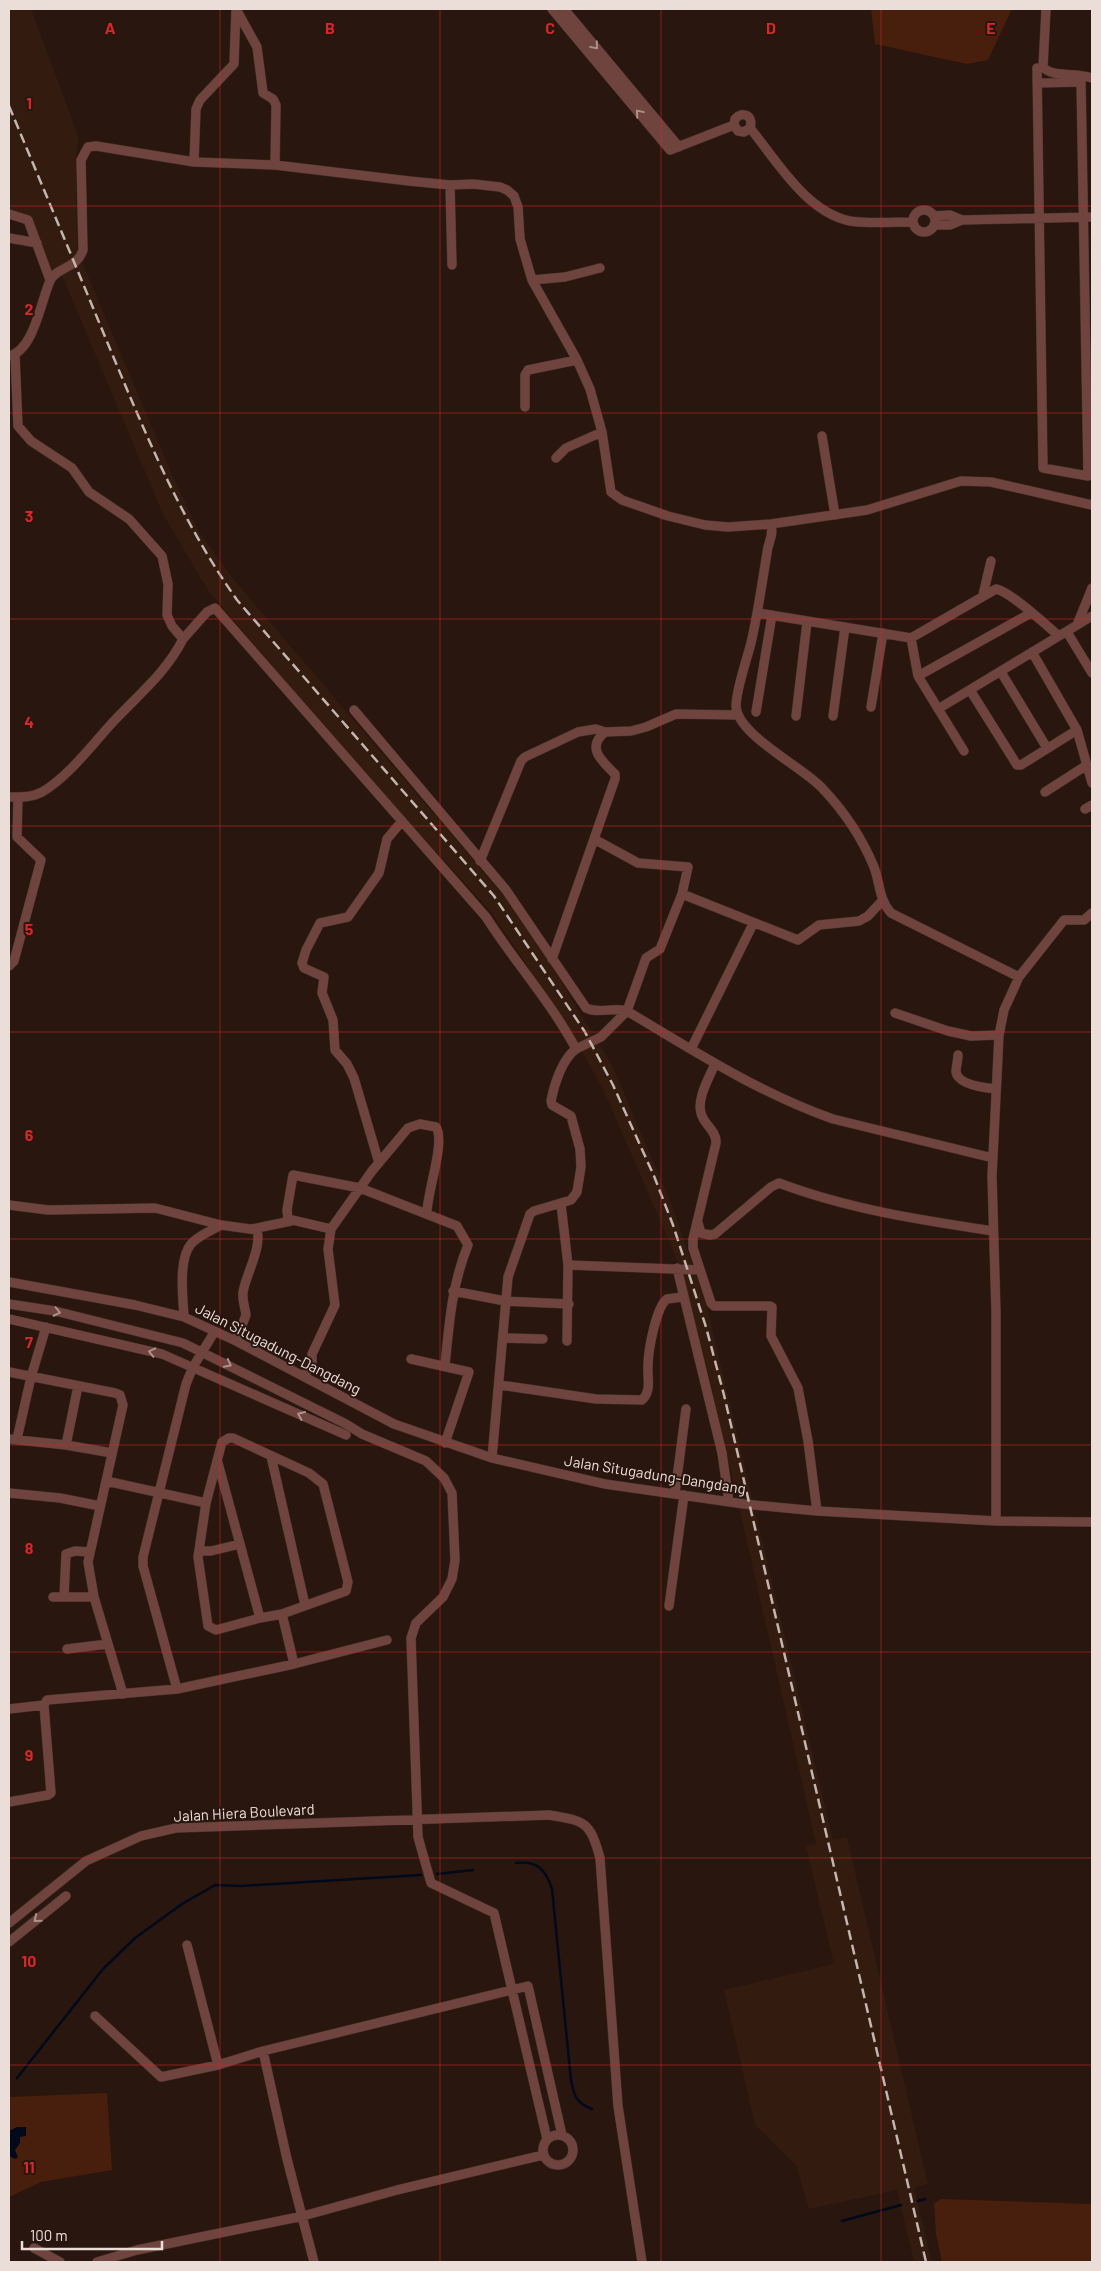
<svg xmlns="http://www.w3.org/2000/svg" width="1101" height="2271" font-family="Barlow,sans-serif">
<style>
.built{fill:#331b10}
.green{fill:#481f0c}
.water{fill:#000a1a}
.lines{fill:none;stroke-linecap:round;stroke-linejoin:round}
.stream{stroke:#000a1a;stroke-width:2.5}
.street-casing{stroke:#44322b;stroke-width:10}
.street{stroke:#6f443e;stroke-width:9}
.rail{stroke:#c3b5af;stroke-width:2.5;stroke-dasharray:10 5;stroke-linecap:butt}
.oneway{stroke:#ad918b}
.grid{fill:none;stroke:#d62828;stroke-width:1;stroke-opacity:0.55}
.labels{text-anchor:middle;stroke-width:4;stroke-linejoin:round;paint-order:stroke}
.street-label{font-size:15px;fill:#ebded8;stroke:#29160f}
.grid-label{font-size:16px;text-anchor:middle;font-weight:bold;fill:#d62828;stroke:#29160f;stroke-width:4;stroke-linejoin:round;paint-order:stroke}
</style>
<rect width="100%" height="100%" fill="#29160f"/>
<path class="built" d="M9,9H31L79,138L76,155L77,250L171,472L199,532L235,581L508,901L553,968L613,1067L673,1208L708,1311L833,1840L847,1837L928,2184L914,2187L932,2262H914L897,2190L809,2209L796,2165L755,2125L724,1990L834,1964L806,1846L816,1844L707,1367L675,1255L604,1091L568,1026L491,912L340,746L207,589L163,514L60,271L51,275L30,220L9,212Z"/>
<path class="green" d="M871,9H1012L988,60L967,64L875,44Z
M107,2093L112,2170L41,2182L9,2197V2097Z
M941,2199L1092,2204V2262H942L936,2234L934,2203Z"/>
<path class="water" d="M17,2127H26V2136L20,2137V2143L15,2150L18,2157L15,2159L9,2156V2131Z"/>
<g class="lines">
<path class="stream" d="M516,1863C537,1860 546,1870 552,1889L571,2080C574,2096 576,2103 592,2109
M437,1874L473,1870
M17,2078L103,1969L135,1938L182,1904L215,1885L241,1886L421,1875
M918,2201L925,2199
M842,2221L901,2205"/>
<defs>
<path id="street" d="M236,9L257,47L263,93L273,99L276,105L275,165
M552,9L670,150L734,125
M564,9L679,147
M1046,9L1043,67C1052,78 1078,72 1092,78
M1037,68L1043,468L1088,476L1081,82L1037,83
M750,128L744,132L738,131L734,125L735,119C743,110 754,116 750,128C777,161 806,212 850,221C870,224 892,222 912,222
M194,162L196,109L200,100L234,64L236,9
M450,185L452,265
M913 221a11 11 0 1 1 22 0a11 11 0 1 1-22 0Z
M9,214L28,220L50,280
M934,216L950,215L962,220
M935,225H950L962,220L1092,217
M9,238L37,243
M532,280L565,277L600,268
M9,356C34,351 41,300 50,281C56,267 77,269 83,250L81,160L88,147L96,146L194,162L275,165L409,181L450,185L473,184L500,187L507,190L514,196L518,207L520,239L532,280L577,360L590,389L602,432L611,492L622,500L668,516L705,525L728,527L771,524L867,510L961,481L991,482L1092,505
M525,407V375L528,370L577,360
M822,436L835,515
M556,458L566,448L602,432
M771,524C774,536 768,542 767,553C762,583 758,613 751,643C747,659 736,690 736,706C737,735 803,767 822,788C844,811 862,838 874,867C880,883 879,900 891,913L1019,977
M983,595L991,561
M758,613L911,638L996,589C1011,592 1046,625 1059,636
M1077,625L1092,588
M1067,632L1092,673
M911,638L918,676L964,751
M183,639L207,612L215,608L486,917C514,961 551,1002 576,1049C562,1059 554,1085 551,1101L552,1105L571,1116L580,1149L581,1167L577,1192L571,1200L534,1211L530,1214L508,1277L492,1458
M1032,652L1077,730L1092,783
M1001,672L1047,748
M918,676L1031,613
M970,690L1017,765H1021L1077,730
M871,707L883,633
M938,709L1092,616
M354,710L506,890L586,1008C597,1014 614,1007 627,1011C694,1051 759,1093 833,1119L993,1158
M756,712L772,615
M796,716L807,622
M833,716L845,627
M1045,792L1087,765
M9,797C20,797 31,798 42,792C67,778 93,744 112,723C138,695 166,673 183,639L172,626L167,615L168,584L162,556L129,519L89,492L72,468L31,441L18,426L15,355
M1085,809L1092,805
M480,861L521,761L525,757L578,732L596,729L605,732L631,731L646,727L676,714L738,715
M682,894L798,940L819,925L859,921L868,916L882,901
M552,959L615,779V774C603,762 585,748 605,732
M9,966L14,961L41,860L17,837L18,797
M895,1013L948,1031L971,1036L999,1035
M576,1049L601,1037L627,1011L646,958L660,949L682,894L688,867L638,863L594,839
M691,1049L753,924
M958,1055C958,1060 956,1067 956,1072C958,1085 986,1088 996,1089
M715,1064C709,1078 695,1101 702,1116C706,1126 717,1132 716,1143L693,1239V1248L711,1303L714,1306H770L772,1307L771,1336L798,1388L808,1441L817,1511
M379,1163L354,1078L347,1064L335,1050L333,1020L322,993L324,977L304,968L302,963L306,950L320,923L348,917L379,873L387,839L402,821
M561,1204L568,1265
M9,1205L48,1210L155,1208L221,1225L257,1230C262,1248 246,1274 243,1292C242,1301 245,1307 246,1315L236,1341
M698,1223L701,1233L710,1235L715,1234L771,1187L779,1183C848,1209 920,1220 993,1231
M252,1229L291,1221
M331,1229L288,1219L287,1210L293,1175L360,1188L457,1226L468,1245C452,1284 449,1324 445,1366
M677,1268L722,1453L729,1502
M9,1282L135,1305L184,1317L236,1341L394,1424L492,1458L605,1484L744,1504L817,1511L996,1521L1092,1522
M453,1291L505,1301L569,1304
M9,1304L55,1311L183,1343L346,1424L362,1434L426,1461L444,1478L452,1493L455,1560L452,1579L443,1597L416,1623L411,1638L418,1837L431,1883L494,1913L547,2139
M184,1317C183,1299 178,1259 191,1244C199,1235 211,1231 221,1225
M9,1319L162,1354L346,1435
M503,1338L543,1339
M567,1341L568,1265L700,1270
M411,1359L469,1372L445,1443
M9,1372L115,1393L120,1395L123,1405L88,1562L94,1597L123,1694
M304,1376L312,1364V1354L335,1305L328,1249L331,1229L372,1171L408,1128L420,1124L436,1127C446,1142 426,1195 427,1214
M500,1385L596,1399L642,1400C652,1391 647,1378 648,1366C648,1351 656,1307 667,1299L682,1297
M229,1438H233L309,1473L323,1484L348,1582L346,1591L282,1614L260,1618L216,1630L208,1626L198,1557L206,1503L222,1442Z
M9,1439L66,1445L112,1453
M17,1439L31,1377L46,1327
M66,1445L78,1386
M271,1456L305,1605
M218,1463L260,1618
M106,1481L206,1503
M9,1493L60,1498L100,1506
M675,1493L686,1409
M996,1521V1312L992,1176L999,1035L1004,1010L1019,977L1064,920H1084L1092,913
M199,1551H211L240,1544
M53,1597H94
M64,1597L66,1554L75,1551L89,1552
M669,1606L684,1495
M282,1614L294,1664
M67,1649L108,1644
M177,1689L143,1566V1557L186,1384L193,1367L215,1331
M9,1709L44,1705
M9,1802L48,1795L51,1793L44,1705L47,1700L177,1689L294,1664L387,1640
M9,1923L86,1861L141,1836L176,1828L549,1815C586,1821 590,1822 600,1858L618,2106L642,2262
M9,1942L66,1896
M187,1945L218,2065
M95,2016L161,2077L218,2065L263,2051L528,1986L562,2135
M263,2051L287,2159L314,2262
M543 2150a15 15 0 1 1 30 0a15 15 0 1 1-30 0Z
M34,2248L60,2262
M97,2262L137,2250L303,2216L397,2190L543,2155"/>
</defs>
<use href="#street" class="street-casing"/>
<use href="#street" class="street"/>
<path class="rail" d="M9,106C42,185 75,264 108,344C146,435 180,519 237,600L494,896L585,1032L613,1085L654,1176L673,1225L706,1327L724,1395L926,2262"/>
</g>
<defs><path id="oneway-chevron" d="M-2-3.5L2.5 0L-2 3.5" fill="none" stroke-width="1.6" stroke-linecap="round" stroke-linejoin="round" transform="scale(1.25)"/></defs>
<g class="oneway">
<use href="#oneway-chevron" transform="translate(595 46) rotate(50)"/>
<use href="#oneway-chevron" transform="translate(639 113) rotate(-130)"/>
<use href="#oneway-chevron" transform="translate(57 1312) rotate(12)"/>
<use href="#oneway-chevron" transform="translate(152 1352) rotate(-167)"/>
<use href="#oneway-chevron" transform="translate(228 1364) rotate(27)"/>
<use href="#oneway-chevron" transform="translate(301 1415) rotate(-156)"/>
<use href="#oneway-chevron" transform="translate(37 1919) rotate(141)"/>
</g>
<path class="grid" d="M220,9V2262M440,9V2262M661,9V2262M881,9V2262M9,206H1092M9,413H1092M9,619H1092M9,826H1092M9,1032H1092M9,1239H1092M9,1445H1092M9,1652H1092M9,1858H1092M9,2065H1092"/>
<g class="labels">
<g class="street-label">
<text transform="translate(278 1349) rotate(27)" y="5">Jalan Situgadung-Dangdang</text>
<text transform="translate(655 1475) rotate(9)" y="5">Jalan Situgadung-Dangdang</text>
<text transform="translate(244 1813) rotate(-3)" y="5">Jalan Hiera Boulevard</text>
</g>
</g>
<g class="grid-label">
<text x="110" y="34">A</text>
<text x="330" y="34">B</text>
<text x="550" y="34">C</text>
<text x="771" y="34">D</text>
<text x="991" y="34">E</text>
<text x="29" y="109">1</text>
<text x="29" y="315">2</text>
<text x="29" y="522">3</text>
<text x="29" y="728">4</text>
<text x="29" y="935">5</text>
<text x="29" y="1141">6</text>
<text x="29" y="1348">7</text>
<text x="29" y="1554">8</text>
<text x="29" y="1761">9</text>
<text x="29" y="1967">10</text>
<text x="29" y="2173">11</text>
</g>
<rect width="1101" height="2271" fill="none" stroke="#ebded8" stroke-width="20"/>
<path d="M22 2241v8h140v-8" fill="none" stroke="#ebded8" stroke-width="2.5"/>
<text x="30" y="2241" font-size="15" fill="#ebded8" stroke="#29160f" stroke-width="4" paint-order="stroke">100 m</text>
</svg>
